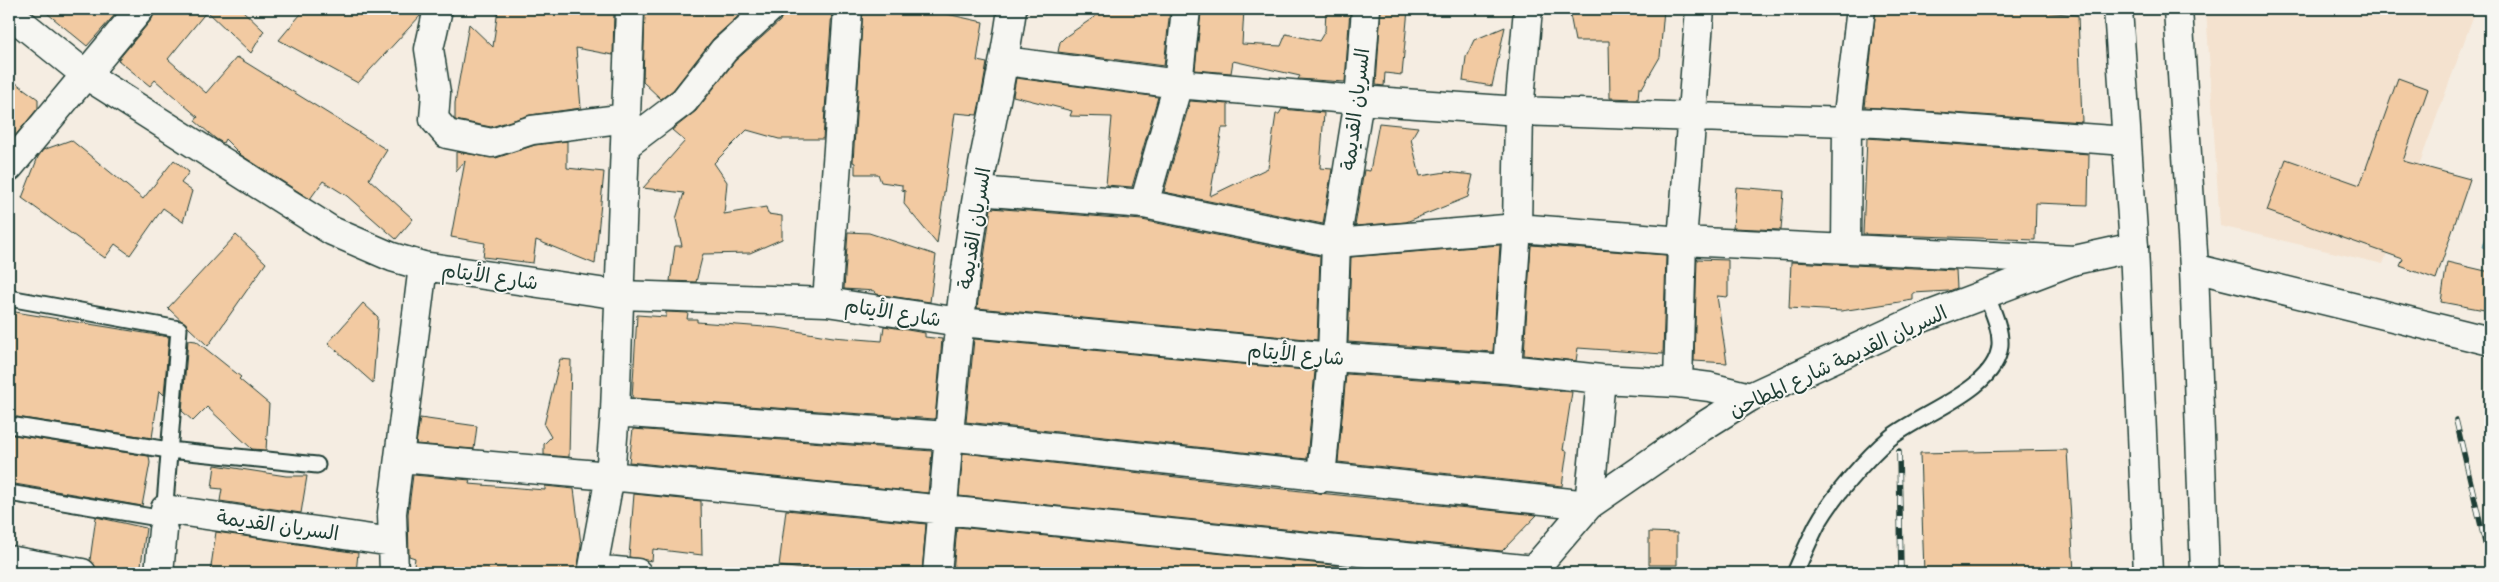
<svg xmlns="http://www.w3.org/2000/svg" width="2499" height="582" font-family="'Indie Flower','Playpen Sans Arabic',sans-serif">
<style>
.built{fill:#f4e2cf}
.water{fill:#81cfde;stroke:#5a959a}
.building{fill:#f2caa2;stroke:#1f3d34}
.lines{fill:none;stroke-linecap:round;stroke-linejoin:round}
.service-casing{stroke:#1f3d34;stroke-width:19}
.minor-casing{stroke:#1f3d34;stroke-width:31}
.tertiary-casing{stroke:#1f3d34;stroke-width:31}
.secondary-casing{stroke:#1f3d34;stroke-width:31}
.service{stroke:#f6f6f2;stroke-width:15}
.minor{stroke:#f6f6f2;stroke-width:28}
.tertiary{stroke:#f6f6f2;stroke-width:28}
.secondary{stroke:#f6f6f2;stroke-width:28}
.rail-casing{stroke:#1f3d34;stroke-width:5.5}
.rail{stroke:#f6f6f2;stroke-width:4;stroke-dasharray:11;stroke-linecap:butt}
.labels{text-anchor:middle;stroke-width:4;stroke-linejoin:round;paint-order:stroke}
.street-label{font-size:20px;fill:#1f3d34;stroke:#f6f6f2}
</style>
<rect width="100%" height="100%" fill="#f5ede2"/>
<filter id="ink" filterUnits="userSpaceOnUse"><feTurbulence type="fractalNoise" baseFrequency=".02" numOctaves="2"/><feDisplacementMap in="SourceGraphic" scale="10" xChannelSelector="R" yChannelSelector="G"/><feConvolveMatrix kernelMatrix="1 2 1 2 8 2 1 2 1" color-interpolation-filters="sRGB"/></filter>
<g filter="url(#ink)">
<path class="built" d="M2206,9H2476L2383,264L2220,226Z"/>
<path class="water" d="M2490,221V249L2482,247Z"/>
<path class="building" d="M42,9H117L119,10L87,46Z
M155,9H241L264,31L251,53L207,11L168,59L206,93L237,57L387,150L369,179L413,219L396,239L347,196L323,181L310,199L241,155L225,139L223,143L216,139L195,121L198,117L155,80L150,86L118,60L152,19Z
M305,9H422L421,15L358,83L279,40Z
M498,9H614L613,55L576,48L581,108L530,115L491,127L455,120V103L469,24L493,47Z
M645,9H746L713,39L673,90L661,99L643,82Z
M784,9H832L823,139H779L747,130L714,163L727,182L724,214L766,207L768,214L782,216V239L750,253L703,254L696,282L670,281L675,246H682L676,219L684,193L643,188L685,141L672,130L696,111L735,61L780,21Z
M863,9H924L983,22L977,61L987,63L981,97L977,115L955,113L937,244L904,204L905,191L902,190V185L881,182L878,174H855V163L853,162Z
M1106,9H1170L1164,66L1058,52L1060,42L1065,37Z
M1207,9H1244L1242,44L1281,46L1286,34L1319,41L1325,31L1326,9H1350L1345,82L1298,79L1300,76L1233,61L1231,73L1195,70L1201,13L1208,14Z
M1381,9H1408L1402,75L1385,73L1384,86L1376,85Z
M1569,9H1664L1660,57L1642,88H1639L1638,99L1610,98L1609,41H1575Z
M1876,9H2010L2078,15L2082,122L1865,107Z
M1505,27L1492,86L1463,81L1466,57L1474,40Z
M9,78L38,99V108L9,143Z
M1016,78L1158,97L1132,187L1106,185L1112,117L1070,116L1072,111L1013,96Z
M2398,78L2428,89L2403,161L2470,179L2436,279L2400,266L2403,259L2267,211L2286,159L2360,185Z
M1190,101L1228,104V128H1222L1210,196L1268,168L1276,114H1279L1282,109L1324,113L1320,168L1332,169L1323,224L1164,192Z
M1379,123L1418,127L1411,139L1420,176L1446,172L1473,175L1468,197L1406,222L1355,226L1364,170L1370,171Z
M1867,138L2089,154L2088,205L2036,203L2035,240L1863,234Z
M71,140L143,199L174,160L189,172L181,183L192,191L183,222L163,208L130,255L115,244L105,258L22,198L38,157L43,150Z
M567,141V168L604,172L595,264L536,240L533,263L483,257L485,243L451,237L465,161L456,171V152L496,158L535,145Z
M1736,187L1784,191L1781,230L1733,228Z
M991,208L1142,220L1320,256L1317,340L977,308Z
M848,232L869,233L936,255L930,302L876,294L875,291L844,289Z
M236,235L266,263L208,346L168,308Z
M1500,245L1493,352L1348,342L1351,257Z
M1531,245L1666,255L1663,354L1578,348L1576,361L1524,355Z
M1697,259L1728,260V297L1717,296L1727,363L1694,361Z
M1791,262L1956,270L1957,288L1949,291L1913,293V300L1841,311L1789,308Z
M2447,262L2490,272V311L2441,302Z
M363,303L378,317L373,383L328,343Z
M9,311L169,337L164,395L159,390L152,438L9,416Z
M666,312L688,313L687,319H697V322L778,328L833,337L882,341L884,326L925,333V337L942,339L935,419L632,398L637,315L666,317Z
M974,339L1315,371L1307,459L966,422Z
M188,340L196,341L241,377L239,379L269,404L266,450L252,449L207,407L193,421L182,411Z
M560,359L571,360L569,457L544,455V444L551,437L544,425Z
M1346,374L1506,385L1572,392L1563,450L1567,451L1562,486L1338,462Z
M420,418L477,426L474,449L416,444Z
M633,429L932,451L928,493L629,462Z
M9,434L149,456L150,463L142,506L9,483Z
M2067,450L2074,573H1924L1920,453Z
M963,453L1319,493L1537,515L1502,551L959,496Z
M215,465L286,476H307L301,513L220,501L222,489L212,488Z
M413,475L470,480L469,484L545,490V486L574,489L581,544L577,573H501L465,567L464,573H413L415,558L409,556L408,514Z
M634,494L701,501L702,555L653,549L652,561L629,557Z
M786,510L926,524L922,573H836L779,566Z
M96,517L146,528L140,573L97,571L90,560Z
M957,527L1412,573H953Z
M216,532L358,553L356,573H210Z
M1649,532L1677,533V565H1649Z"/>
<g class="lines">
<defs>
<path id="service" d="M9,298L179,329L164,516
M9,425L169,450L317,465
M9,493L164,519
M1795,573C1802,557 1809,541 1817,525C1831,499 1867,457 1890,438C1920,413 1997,390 2000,345C2001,328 1992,310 1986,294"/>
<path id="minor" d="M438,9L429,49L436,93L434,119L447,134L492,143L532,130L627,118
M9,13L86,75L332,231L392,257L423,266L620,295L827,302L960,322L1332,357L1507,369L1601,379L1678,383L1710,387L1750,397
M1005,61L1178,84L1359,100L1519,111L1878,123L2126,141
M626,145L684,101L724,50L769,9
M9,167L140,9
M978,191L1144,204L1336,243L1517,228L1682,241L2075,260
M1144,204L1178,84L1186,9
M1846,248L1847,122L1861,9
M2194,268L2490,341
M827,302L848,9
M1507,369L1517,228L1519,111L1528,9
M1678,383L1682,241L1700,9
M615,412L947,436L1589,505L1601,379
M400,458L610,476L1534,570
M1321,478L1332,357L1336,243L1359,100L1366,9
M165,509L392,542
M9,560L82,573
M593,569L637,573
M159,573L163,530
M394,573L392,513L423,266
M592,573L610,476L615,412L630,9
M937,573C949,446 956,317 978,191C989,130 1004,70 1012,9"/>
<path id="tertiary" d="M1531,573L1589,505L1702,427L1750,397L1917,320L2075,260L2134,247"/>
<path id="secondary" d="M2118,9L2134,247L2148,573
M2178,9L2194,268L2205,573"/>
</defs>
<use href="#service" class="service-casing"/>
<use href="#minor" class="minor-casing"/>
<use href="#tertiary" class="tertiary-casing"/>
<use href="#secondary" class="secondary-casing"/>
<use href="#service" class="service"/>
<use href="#minor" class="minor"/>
<use href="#tertiary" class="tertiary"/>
<use href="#secondary" class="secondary"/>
<defs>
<path id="rail" d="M2456,420L2490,564
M1899,451L1901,573"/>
</defs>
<use href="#rail" class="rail-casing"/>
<use href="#rail" class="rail"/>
</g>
</g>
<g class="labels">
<g class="street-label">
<text transform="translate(1355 109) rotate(-83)" y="7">السريان القديمة</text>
<text transform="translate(974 228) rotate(-81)" y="7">السريان القديمة</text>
<text transform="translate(490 276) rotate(8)" y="7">شارع الأيتام</text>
<text transform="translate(893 312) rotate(9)" y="7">شارع الأيتام</text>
<text transform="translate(1296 354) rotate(5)" y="7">شارع الأيتام</text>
<text transform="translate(1838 361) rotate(-25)" y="7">السريان القديمة شارع المطاحن</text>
<text transform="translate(278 525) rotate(8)" y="7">السريان القديمة</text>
</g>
</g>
<rect width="2499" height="582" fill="none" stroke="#f6f6f2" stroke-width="30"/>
<rect x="15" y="15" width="2469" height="552" fill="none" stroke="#1f3d34" stroke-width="2" filter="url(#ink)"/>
</svg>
